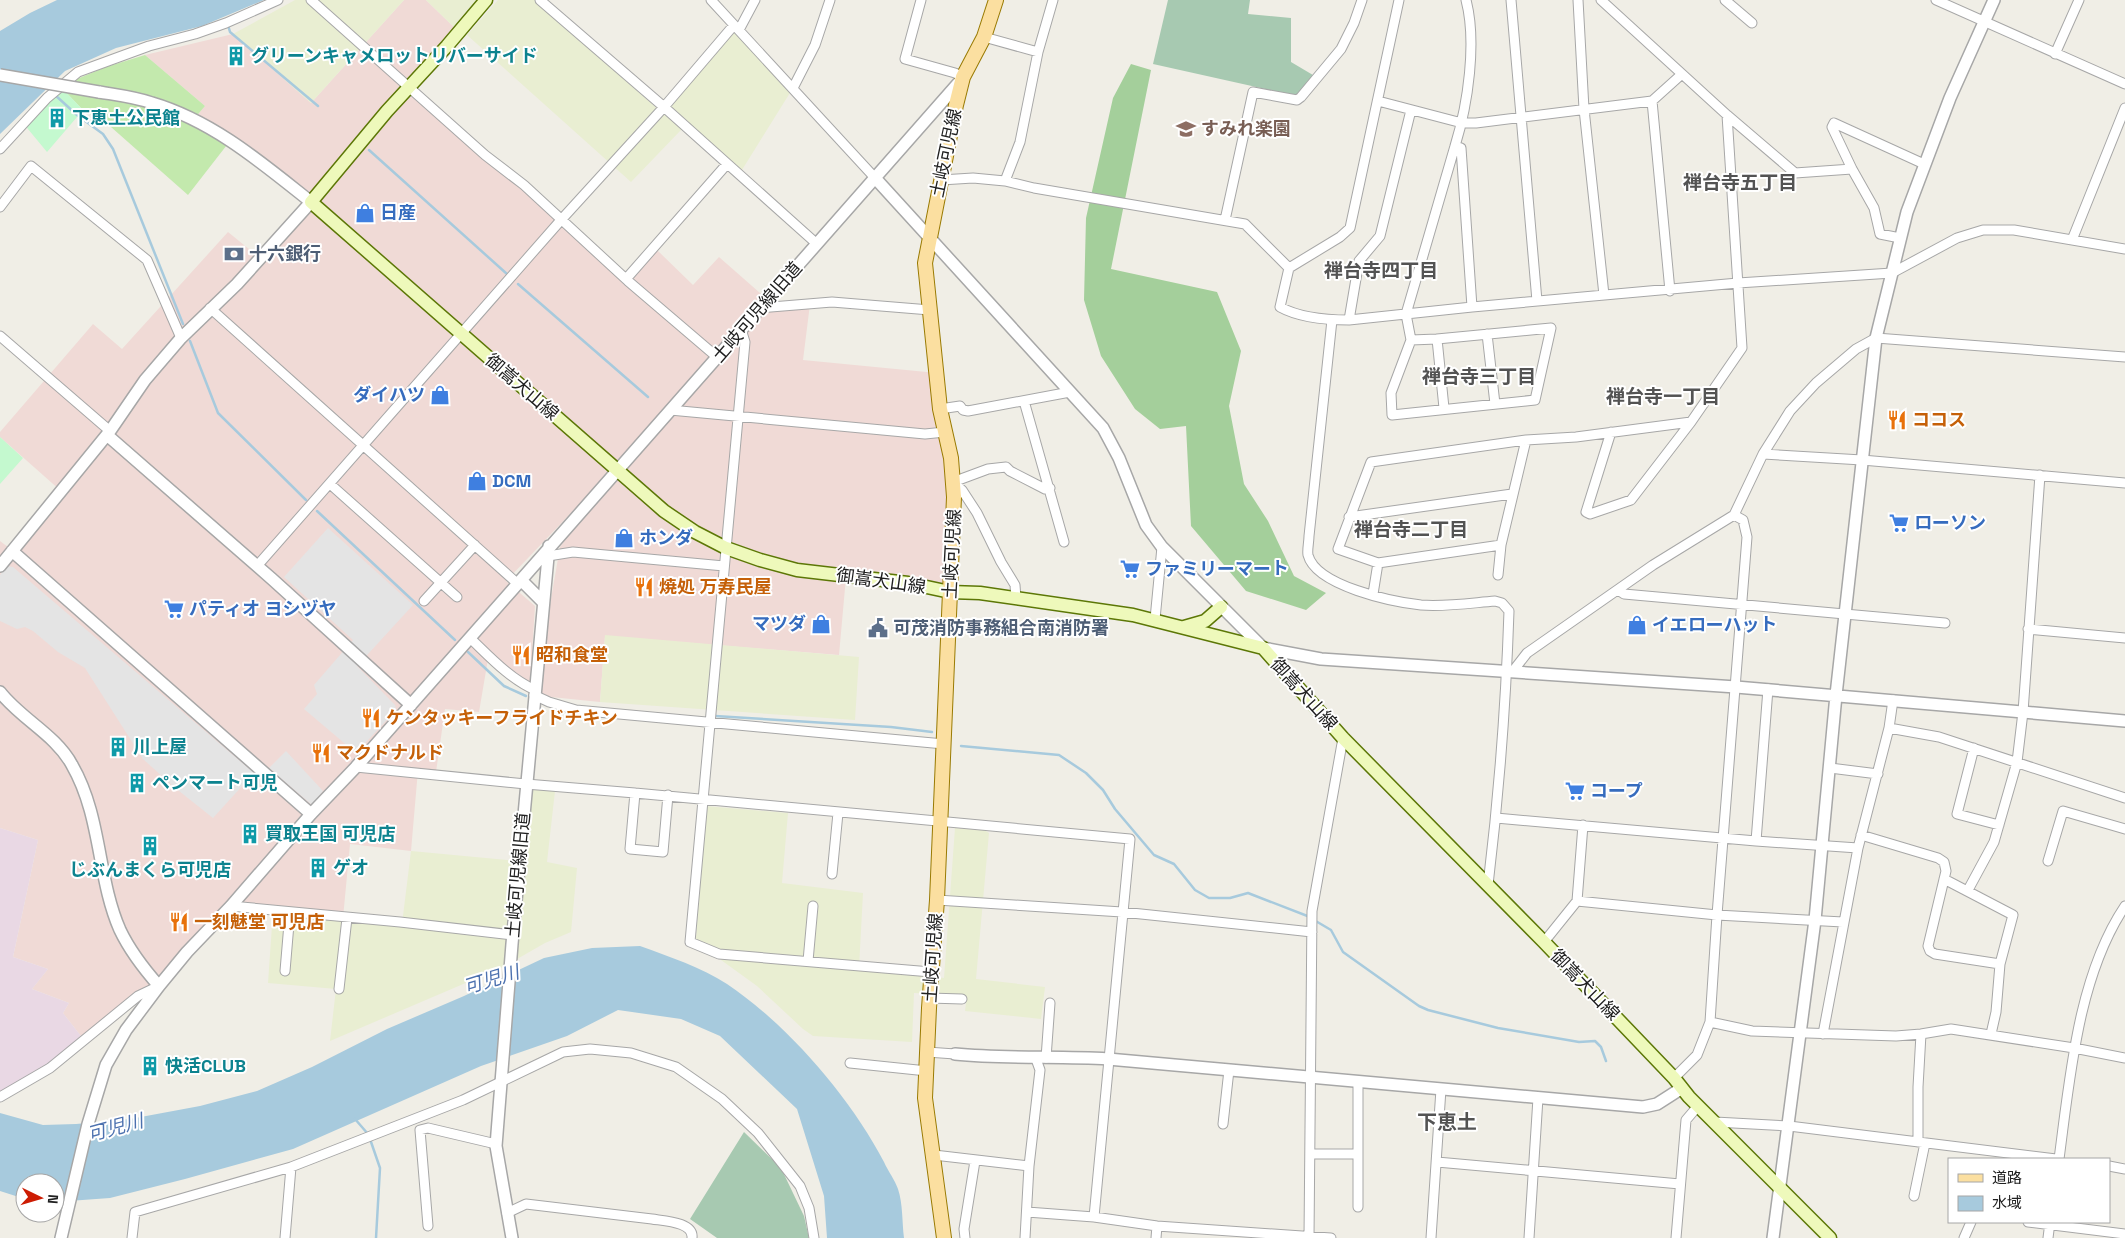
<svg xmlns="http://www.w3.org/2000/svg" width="2125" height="1238" font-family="'Space Grotesk','Noto Sans JP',sans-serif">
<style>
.commercial{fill:#f0dad6}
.industrial{fill:#e9d8e4}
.farmland{fill:#e9eed2}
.grass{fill:#c3e9ad}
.forest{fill:#a4cf9b}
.cemetery{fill:#a7c9b1}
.park{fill:#c4f9cf}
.parking{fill:#e4e4e4}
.water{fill:#a7cadd}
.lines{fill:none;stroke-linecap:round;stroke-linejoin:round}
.stream{stroke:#a7cadd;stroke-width:2.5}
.minor-casing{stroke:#a7a7a7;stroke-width:11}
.tertiary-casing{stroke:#a7a7a7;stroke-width:14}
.secondary-casing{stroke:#5c7706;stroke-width:15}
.primary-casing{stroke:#997a02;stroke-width:16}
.minor{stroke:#fff;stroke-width:9}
.tertiary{stroke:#fff;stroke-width:11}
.secondary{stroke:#eef9bb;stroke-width:12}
.primary{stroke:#fbdfa0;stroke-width:14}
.tertiary-bridge-casing{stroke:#a7a7a7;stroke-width:14;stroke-linecap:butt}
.tertiary-bridge{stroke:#fff;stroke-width:11}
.labels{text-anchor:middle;stroke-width:4;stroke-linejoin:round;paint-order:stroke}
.culture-label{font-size:18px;font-weight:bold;fill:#0d838f;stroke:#fff;text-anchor:start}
.education-label{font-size:18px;font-weight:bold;fill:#785e54;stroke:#fff;text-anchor:start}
.street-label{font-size:18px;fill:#202020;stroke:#fff}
.shop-label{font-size:18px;font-weight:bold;fill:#366cbe;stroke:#fff;text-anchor:start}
.service-label{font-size:18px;font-weight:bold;fill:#4e5e75;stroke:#fff;text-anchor:start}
.food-label{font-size:18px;font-weight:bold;fill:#c56008;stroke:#fff;text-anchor:start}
.neighbourhood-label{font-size:19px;font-weight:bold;fill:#535353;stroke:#fff}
.water-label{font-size:19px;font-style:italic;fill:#4c71af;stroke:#fff}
.quarter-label{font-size:20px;font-weight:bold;fill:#535353;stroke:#fff}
</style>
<rect width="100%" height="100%" fill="#f0eee6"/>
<path class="commercial" d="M404,0H426L459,32L409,87L628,281L657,250L693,285L719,257L768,300L761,307L810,304L803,360L937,373L951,458L950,592L846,577L839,655L605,636L600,702L551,697L535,691L560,547L617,470L657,423L506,581L535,606L530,684L488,659L479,712L445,709L436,772L418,770L411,851L350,844L343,918L231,906L159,986L138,996L84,1040L63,1013L69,1003L32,989L48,969L13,957L38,840L0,828V541L12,550L61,491L0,437V432L93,324L122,349L228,232L260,258L311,202L194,119L205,106L145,55L233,34L311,103Z"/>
<path class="industrial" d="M0,828L38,840L13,957L48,969L32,989L69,1003L63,1013L84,1040L0,1097Z"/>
<path class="farmland" d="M295,0H404L311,103L233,34Z
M426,0H486L459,32Z
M498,0H535L660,111L734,25L793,88L737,178L682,129L631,182L467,35Z
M605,635L859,657L855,720L600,702Z
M526,784L555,791L547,862L577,868L571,932L545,943L503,967L330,1041L336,989L268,983L273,911L402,924L411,851L519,861Z
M705,806L788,813L782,883L863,893L859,968L944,978L955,828L984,830L989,833L976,979L1045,987L1041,1019L965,1011L967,996L914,993L912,1042L813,1036L803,1029L757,986L721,960L718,948L696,939Z"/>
<path class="grass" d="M145,55L205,106L194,119L230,141L188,195L111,127L82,109L60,86L106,67Z"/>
<path class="forest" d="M1131,64L1151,70L1111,269L1217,292L1241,351L1229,406L1244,484L1268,521L1294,576L1326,593L1306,610L1246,591L1191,526L1186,426L1160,429L1135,409L1101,356L1084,300L1086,218L1113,98Z"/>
<path class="cemetery" d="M1168,0H1250L1248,14L1291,18V62L1318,78L1301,97L1153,64Z
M744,1132L781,1168L804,1216L809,1238H717L690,1219Z"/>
<path class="park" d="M60,86L83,110L47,152L23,123Z
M0,437L23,458L0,484Z"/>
<path class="parking" d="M328,528L413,605L357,666L395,705L396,710L356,753L304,709L317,694L314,685L353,640L284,577Z
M7,566L13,567L254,773L213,818L174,787L143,759L85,668L58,652L33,631L25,627L17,629L0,621V575Z
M286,751L323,791L312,805L269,768Z"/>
<path class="water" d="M57,0H264L202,26L116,48L65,71L0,134V31L30,13Z
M640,946C670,957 701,967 727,984C788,1025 850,1097 884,1162C888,1171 895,1180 898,1189C903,1204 902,1222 904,1238H827L824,1196L797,1109L720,1036L681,1019L618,1010L567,1036L481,1066L293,1149L185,1179L110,1198L55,1202V1183H25V1199L0,1191V1113L43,1125L76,1124L130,1119L200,1106L257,1091L312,1067L387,1029L464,996L544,958L592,948Z"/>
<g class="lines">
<path class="stream" d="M228,25L230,32L318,106
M55,95L77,115L103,134L113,149L183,324
M369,150L507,274
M518,284L648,397
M190,341L218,413L306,500
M317,511L455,640
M468,652L504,686L526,696
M715,716L891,727L932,732
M961,746L1059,755L1086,773L1103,790L1115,809L1154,855L1174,864L1195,890L1209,898H1230L1248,893L1310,917
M1314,920L1331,930L1343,952L1419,1006L1428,1010L1498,1028L1579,1042L1595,1041L1601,1047L1606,1061
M355,1119L368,1134
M370,1139L380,1168L376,1238"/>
<defs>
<path id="minor" d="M311,0L485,155L524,185L628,281L717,357
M540,0L664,107L817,244
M711,0L876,179
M921,0L905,59L955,73L963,77
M1399,0L1350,228L1340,237L1289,268L1280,307C1300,318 1327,320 1349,320L1472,307L1738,283L1892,273L1957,238L1983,230H2014L2125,249
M1511,0L1537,301
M1578,0L1584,109L1604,295
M1601,0L1727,115L1795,173L1852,169
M1725,0L1752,23
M1936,0L2125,84
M739,30L755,0
M984,37L1038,52
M2055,54L2079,0
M793,88L815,45L830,0
M1378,101L1462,123H1476L1652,101L1682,74
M1652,101L1670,291
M1455,146C1468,104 1477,42 1466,0
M0,149L47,98L78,72L149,46L195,34L226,23L278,0
M941,180L973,178L1005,181L1034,188L1245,224L1289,268
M1005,181L1020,142L1038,52L1053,0
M0,207L31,166L147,260L181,338
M1225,220L1253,92L1297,100L1301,97L1341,49L1354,23L1362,0
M1900,238L1880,234L1874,208L1852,169L1832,127L1834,123L1924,164
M2072,240L2125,108
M626,279L727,164
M210,308L518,584
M760,308L832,302L930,310
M1332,320L1309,536C1309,542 1307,550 1308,555C1316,586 1393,602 1421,605C1445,607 1471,603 1495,601L1502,603L1509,611C1506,703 1499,794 1488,885
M1349,320L1359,261L1380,236L1411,110
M741,329L745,342L690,942L719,954L931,972
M1487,334L1495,404
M0,336L110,431
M1437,339L1444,408
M1411,340L1437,339L1551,328L1535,400L1392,415L1391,393L1411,340L1406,314L1455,146L1461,148L1472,307
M1024,401L1064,542
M940,409L960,406L963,410L968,411L1070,392
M670,410L925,434L945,432
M1611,432L1586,512L1590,514L1631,500L1691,422L1742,348L1727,115
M1763,454L1862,460L2125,483
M330,484L457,597
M1349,517L1512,494
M1501,545L1378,563L1338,549L1371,462L1526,440L1576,437L1691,422
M548,556L573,552L724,566
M257,566L561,220L664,107L734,25
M1498,575L1501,545L1526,440
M1618,590L1624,594L1945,623
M1373,594L1378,563
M1016,599L1015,585L1001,562L977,513L962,490L953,482L988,469L1006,467L1010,471L1045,489L1050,488
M424,601L475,545
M1155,619L1162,547
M2028,629L2125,638
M470,638C490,657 510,679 535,690
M1513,671L1527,653L1653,565L1734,515L1763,454L1790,411L1816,383L1856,349L1876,338L2125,357
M534,695L549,702L576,710L944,744
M1889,728L1939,737L2125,798
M1974,748L1957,814L1999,825
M356,767L526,784L635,793L1130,839L1094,1217
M1830,768L1878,774
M635,793L630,849L663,852L668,795
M1496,818L1756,841L1858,848
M1861,835L1938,858L1944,862L1946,871L1928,946L1930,951L1935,954L2000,964
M1756,841L1768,689
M2048,861L2063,811L2125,829
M832,874L838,813
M1944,879L2013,915L2000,964L1996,1012L1991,1034
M1968,890L1994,842L2017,762L2023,712L2040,475
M937,900L1122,912L1312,932
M1577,901L1583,825
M231,906L400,922L513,935
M1544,942L1577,901L1717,915L1843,922
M808,961L813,906
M285,971L290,912
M339,989L347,918
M929,998L962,999
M1710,1022L1752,1031L1896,1036L1921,1034L1951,1029L2074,1048L2125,1058
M1823,1034L1858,848L1889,728L1893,700
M927,1052L955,1054
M1046,1058L1050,1003
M850,1063L927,1071
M1674,1078L1697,1055L1710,1022L1717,915L1747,537L1743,520L1734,515
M0,1097L50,1068L138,996L159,986
M1715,1122L1789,1126L2056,1159
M1223,1124L1229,1070
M1918,1142V1087L1921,1034
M1310,1154H1358
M934,1155L1029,1166
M2059,1159C2070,1077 2078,976 2125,906
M1437,1162L1680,1184
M2109,1166L2125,1169
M1914,1196L1925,1143
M1358,1207V1082
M1027,1212L1094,1217L1157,1226L1331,1238
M507,1213L526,1204L652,1219C664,1221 694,1222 692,1238
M2028,1222L2125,1234
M428,1226L420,1130L428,1128L496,1144
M132,1238L135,1212L291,1167L463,1100L563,1052L590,1049L631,1053L676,1067L722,1099L758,1133L800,1186L809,1208L814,1238
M285,1238L291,1167
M965,1238L964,1229L975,1161
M1025,1238L1029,1166L1040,1070L1036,1059
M1156,1238L1157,1226
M1309,1238L1312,911L1343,738
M1431,1238L1441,1089
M1529,1238L1538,1098
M1676,1238L1686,1120L1698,1106
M1964,1238L1971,1222
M2048,1238L2050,1222"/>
<path id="tertiary" d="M876,179L1103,428L1119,458L1146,525L1162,547L1263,648L1321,659L1736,687L2125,721
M107,435L272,579L411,705
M12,551L311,814
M0,566L110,431L145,380L181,338L237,284L311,202C262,163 213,121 152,103C135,97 117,95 99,92
M521,580L543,602
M0,692C21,719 56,735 72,765C102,817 97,878 120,930C130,951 144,969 159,986
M955,1054C1006,1059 1057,1056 1108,1059L1643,1107L1657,1104L1682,1088
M61,1238L88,1124L106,1065L126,1030L159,986L187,952L231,906L311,814L356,767L521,580L962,79
M512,1238L496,1146L512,944L549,546
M1773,1238L1815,920L1836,695L1876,338L1907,212L1950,98L1994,0"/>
<path id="secondary" d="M486,0L447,46L387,111L311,202L664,511L695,532L726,548L760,560L797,570L908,583L950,592L980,593L1133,615L1263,648L1343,738L1544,942L1674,1078L1689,1097L1830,1238
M1184,627L1205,621L1221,607"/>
<path id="primary" d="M944,1238L925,1098L929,1008L937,900L954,497L951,458L940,409L925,263L956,105L963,77L984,37L996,0"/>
</defs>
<use href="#minor" class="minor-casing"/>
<use href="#tertiary" class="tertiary-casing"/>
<use href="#secondary" class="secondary-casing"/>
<use href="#primary" class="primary-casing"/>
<use href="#minor" class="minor"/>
<use href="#tertiary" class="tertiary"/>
<use href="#secondary" class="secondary"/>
<use href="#primary" class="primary"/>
<defs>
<path id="tertiary-bridge" d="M0,75L99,92"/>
</defs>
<use href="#tertiary-bridge" class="tertiary-bridge-casing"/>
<use href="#tertiary-bridge" class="tertiary-bridge"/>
</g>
<defs>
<symbol id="building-bare" viewBox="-9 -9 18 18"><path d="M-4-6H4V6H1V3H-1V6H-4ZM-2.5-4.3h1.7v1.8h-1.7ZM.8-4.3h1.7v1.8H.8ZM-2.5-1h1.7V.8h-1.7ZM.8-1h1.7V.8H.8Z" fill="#0f9aa8" stroke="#fff" stroke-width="2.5" paint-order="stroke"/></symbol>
<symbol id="school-bare" viewBox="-9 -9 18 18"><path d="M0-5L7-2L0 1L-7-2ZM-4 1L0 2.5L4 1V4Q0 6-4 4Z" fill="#8d6e63" stroke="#fff" stroke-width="2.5" paint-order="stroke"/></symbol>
<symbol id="shop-bare" viewBox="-9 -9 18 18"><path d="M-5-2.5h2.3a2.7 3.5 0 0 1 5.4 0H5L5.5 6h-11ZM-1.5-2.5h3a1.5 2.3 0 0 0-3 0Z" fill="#3f7fe0" stroke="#fff" stroke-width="2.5" paint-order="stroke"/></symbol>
<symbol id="bank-bare" viewBox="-9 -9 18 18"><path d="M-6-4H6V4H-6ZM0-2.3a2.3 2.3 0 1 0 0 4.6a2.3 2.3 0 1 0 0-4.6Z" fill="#5c6f8a" stroke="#fff" stroke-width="2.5" paint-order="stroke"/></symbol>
<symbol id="restaurant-bare" viewBox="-9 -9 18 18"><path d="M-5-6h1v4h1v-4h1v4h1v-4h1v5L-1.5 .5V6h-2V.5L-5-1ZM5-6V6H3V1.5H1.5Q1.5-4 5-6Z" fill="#e8710a" stroke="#fff" stroke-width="2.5" paint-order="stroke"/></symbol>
<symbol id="supermarket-bare" viewBox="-9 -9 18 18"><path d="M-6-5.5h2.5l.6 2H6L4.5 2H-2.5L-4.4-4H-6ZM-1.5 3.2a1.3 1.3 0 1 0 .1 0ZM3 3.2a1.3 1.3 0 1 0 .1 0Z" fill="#3f7fe0" stroke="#fff" stroke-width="2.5" paint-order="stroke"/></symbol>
<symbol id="civic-bare" viewBox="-9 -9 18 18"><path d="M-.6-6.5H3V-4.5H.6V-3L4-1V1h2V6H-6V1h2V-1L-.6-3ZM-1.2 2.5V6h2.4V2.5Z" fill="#5c6f8a" stroke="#fff" stroke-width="2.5" paint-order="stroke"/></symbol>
</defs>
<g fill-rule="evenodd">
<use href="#building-bare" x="222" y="42" width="28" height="28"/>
<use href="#building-bare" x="43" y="104" width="28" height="28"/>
<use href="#school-bare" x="1172" y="115" width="28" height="28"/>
<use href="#shop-bare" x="351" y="199" width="28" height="28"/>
<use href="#bank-bare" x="220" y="240" width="28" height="28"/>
<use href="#shop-bare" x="426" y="381" width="28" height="28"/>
<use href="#restaurant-bare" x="1883" y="406" width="28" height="28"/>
<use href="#shop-bare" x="463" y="467" width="28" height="28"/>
<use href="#supermarket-bare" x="1885" y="509" width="28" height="28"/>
<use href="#shop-bare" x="610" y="524" width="28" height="28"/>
<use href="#supermarket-bare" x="1116" y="555" width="28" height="28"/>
<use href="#restaurant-bare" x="630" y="573" width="28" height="28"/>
<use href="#supermarket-bare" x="160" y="595" width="28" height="28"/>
<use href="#shop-bare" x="807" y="610" width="28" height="28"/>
<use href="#shop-bare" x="1623" y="611" width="28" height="28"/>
<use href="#civic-bare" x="864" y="614" width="28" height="28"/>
<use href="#restaurant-bare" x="507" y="641" width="28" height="28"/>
<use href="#restaurant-bare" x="357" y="704" width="28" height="28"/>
<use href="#building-bare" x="104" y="733" width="28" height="28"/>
<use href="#restaurant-bare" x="307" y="739" width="28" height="28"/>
<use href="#building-bare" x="123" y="769" width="28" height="28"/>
<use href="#supermarket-bare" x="1561" y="777" width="28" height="28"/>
<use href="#building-bare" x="236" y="820" width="28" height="28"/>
<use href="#building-bare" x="136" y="832" width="28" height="28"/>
<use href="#building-bare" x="304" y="854" width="28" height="28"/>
<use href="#restaurant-bare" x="165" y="908" width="28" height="28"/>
<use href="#building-bare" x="136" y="1052" width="28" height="28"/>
</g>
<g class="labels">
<g class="culture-label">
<text x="251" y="62">グリーンキャメロットリバーサイド</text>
<text x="72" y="124">下恵土公民館</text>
<text x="133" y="753">川上屋</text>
<text x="152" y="789">ペンマート可児</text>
<text x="265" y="840">買取王国 可児店</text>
<text x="333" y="874">ゲオ</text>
<text x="150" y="876" text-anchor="middle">じぶんまくら可児店</text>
<text x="165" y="1072">快活CLUB</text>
</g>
<g class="education-label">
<text x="1201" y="135">すみれ楽園</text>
</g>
<g class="street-label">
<text transform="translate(946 153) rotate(-78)" y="6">土岐可児線</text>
<text transform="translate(757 312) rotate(-49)" y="6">土岐可児線旧道</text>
<text transform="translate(522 387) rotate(41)" y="6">御嵩犬山線</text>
<text transform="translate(952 554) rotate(-87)" y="6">土岐可児線</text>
<text transform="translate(881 581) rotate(8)" y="6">御嵩犬山線</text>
<text transform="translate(1304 694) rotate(48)" y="6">御嵩犬山線</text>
<text transform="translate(518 875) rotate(-85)" y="6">土岐可児線旧道</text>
<text transform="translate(933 958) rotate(-86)" y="6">土岐可児線</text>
<text transform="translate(1585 985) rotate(46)" y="6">御嵩犬山線</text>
</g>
<g class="shop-label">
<text x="380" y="219">日産</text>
<text x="425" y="401" text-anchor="end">ダイハツ</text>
<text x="492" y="487">DCM</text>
<text x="1914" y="529">ローソン</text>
<text x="639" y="544">ホンダ</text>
<text x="1145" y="575">ファミリーマート</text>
<text x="189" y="615">パティオ ヨシヅヤ</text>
<text x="806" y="630" text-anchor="end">マツダ</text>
<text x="1652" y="631">イエローハット</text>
<text x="1590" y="797">コープ</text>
</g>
<g class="service-label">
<text x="249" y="260">十六銀行</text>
<text x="893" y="634">可茂消防事務組合南消防署</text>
</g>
<g class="food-label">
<text x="1912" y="426">ココス</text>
<text x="659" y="593">焼処 万寿民屋</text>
<text x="536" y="661">昭和食堂</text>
<text x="386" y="724">ケンタッキーフライドチキン</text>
<text x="336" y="759">マクドナルド</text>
<text x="194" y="928">一刻魅堂 可児店</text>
</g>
<g class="neighbourhood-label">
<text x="1740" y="189">禅台寺五丁目</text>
<text x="1381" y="277">禅台寺四丁目</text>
<text x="1479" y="383">禅台寺三丁目</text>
<text x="1663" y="403">禅台寺一丁目</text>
<text x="1411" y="536">禅台寺二丁目</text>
</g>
<g class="water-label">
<text transform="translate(491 979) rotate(-17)" y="7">可児川</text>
<text transform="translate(115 1127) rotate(-15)" y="7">可児川</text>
</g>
<g class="quarter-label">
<text x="1447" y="1129">下恵土</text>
</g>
</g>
<rect x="1948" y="1158" width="162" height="65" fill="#ffffff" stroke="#a6a6a6"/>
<rect x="1958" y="1174" width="25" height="8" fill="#fbdfa0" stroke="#a6a6a6"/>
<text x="1992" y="1183" font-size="15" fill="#202020">道路</text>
<rect x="1958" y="1196" width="25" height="15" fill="#a7cadd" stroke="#a6a6a6"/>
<text x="1992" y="1208" font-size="15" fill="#202020">水域</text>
<g transform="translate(40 1198) rotate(95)"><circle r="24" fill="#ffffff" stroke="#a6a6a6"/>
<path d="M0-4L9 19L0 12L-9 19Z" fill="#cd1c03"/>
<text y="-8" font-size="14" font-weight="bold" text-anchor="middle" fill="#202020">N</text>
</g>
</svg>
